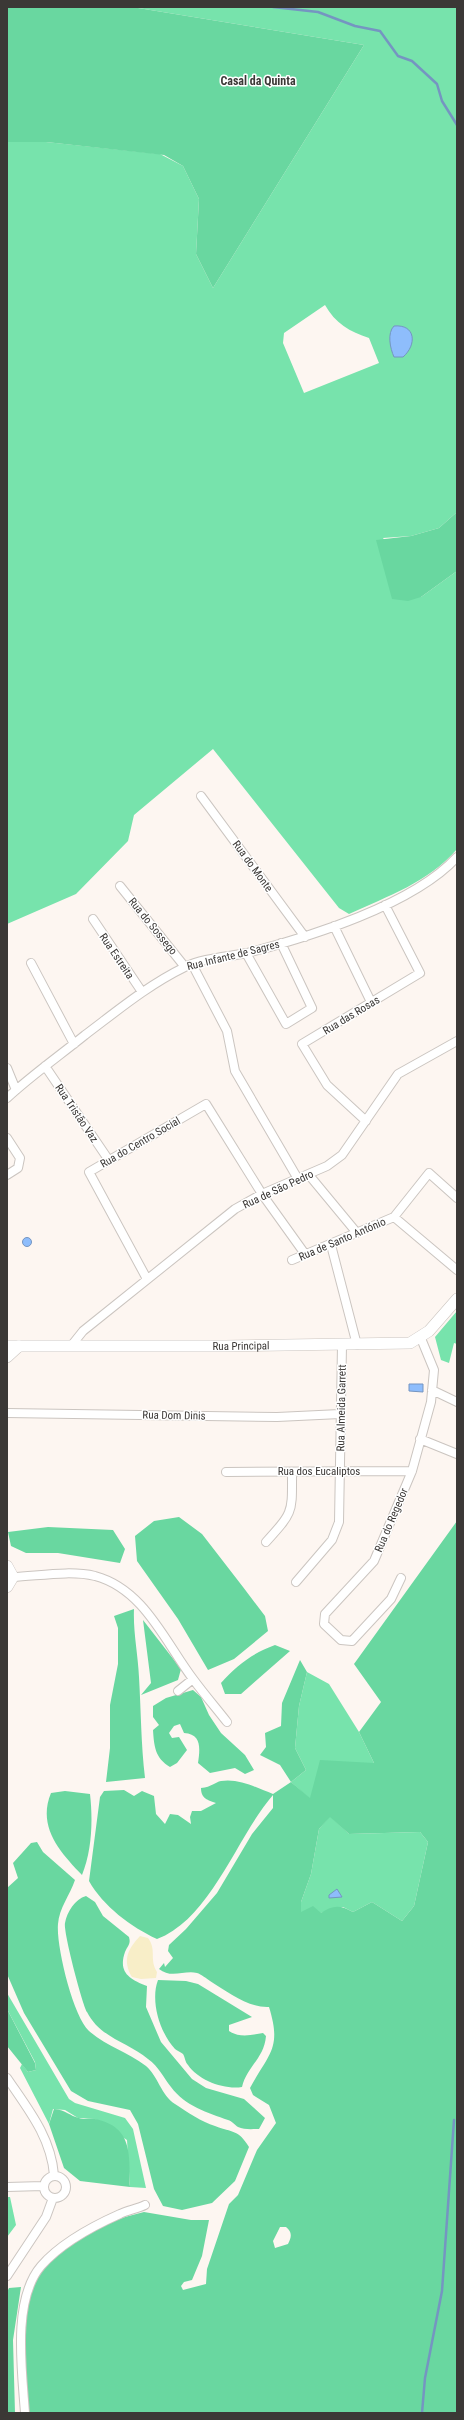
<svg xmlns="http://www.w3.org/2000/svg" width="464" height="2420" font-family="'Roboto Condensed',sans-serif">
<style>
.green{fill:#77e3ac;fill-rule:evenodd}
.forest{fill:#69d7a0;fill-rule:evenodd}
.sand{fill:#f8eec8}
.water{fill:#8ebdfc;stroke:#7595c1}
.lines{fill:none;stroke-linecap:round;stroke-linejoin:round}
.stream{stroke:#7595c1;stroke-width:2.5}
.street-casing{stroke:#cbc5c0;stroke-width:10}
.secondary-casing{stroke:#cbc5c0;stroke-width:12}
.street{stroke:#fff;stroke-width:8}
.secondary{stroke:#fff;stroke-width:11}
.labels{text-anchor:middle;stroke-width:3;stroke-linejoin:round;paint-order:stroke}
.street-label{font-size:11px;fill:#3b3836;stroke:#fff}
.neighbourhood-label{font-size:12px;font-weight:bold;fill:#3b3836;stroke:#fff}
</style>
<rect width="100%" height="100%" fill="#fdf6f1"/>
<path class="green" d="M132,7H457V512L439,528L411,536L383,538L421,597L457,571V849C429,882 388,896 349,914L339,908L213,749L134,815L128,841L76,894L7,924V142H46L160,154L183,166L199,199L196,254L213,288L364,45ZM325,305C335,323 350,332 369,338L379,363L304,393L283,343L284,333Z
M457,1311V1344L454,1343L449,1363L441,1360L435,1337Z
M307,1672L329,1684L359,1732L374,1763L310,1799L291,1782L306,1770L295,1748L299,1706Z
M330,1816L349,1834L420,1832L428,1842L414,1906L402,1921L372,1902L353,1912L343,1907L321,1913L301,1912V1902L311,1874L319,1829Z
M7,1993L69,2099L75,2103L125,2118L133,2129L146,2188L130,2187L127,2140L95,2119L78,2118L65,2110L53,2109L49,2124L20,2068L22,2064L28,2072L36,2070L35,2062L7,2009Z
M7,2197H10L16,2225L7,2237Z"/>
<path class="forest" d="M7,7H132L364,45L213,288L196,254L199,199L183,166L164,155L46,142H7Z
M457,512V571L421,597L408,601L392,599L376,540L411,536L439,528Z
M179,1517L202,1534L243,1587L265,1616L268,1631L234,1659L208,1670L178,1619L137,1561L135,1536L154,1521Z
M457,1521V2413H29L25,2389L24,2329L30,2290L43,2267L62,2251L102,2226L125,2217L144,2212L191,2220H209L202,2256L192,2280L184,2282L181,2286L183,2290L206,2284L207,2269L229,2204L238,2195L257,2150L276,2123L269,2105L253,2095L250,2088C269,2053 282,2049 269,2007C248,2008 228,1992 210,1981C207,1979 201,1974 197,1973C184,1970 171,1979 159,1969L164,1963L165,1967L173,1958L168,1951L169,1945L186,1929L217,1893L252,1834L273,1808V1795C237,1836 211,1919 157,1939C131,1927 103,1906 89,1881L100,1797L104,1791L124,1790L134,1796L142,1791L154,1796L156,1814L165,1824L170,1814L178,1815L191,1824L190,1817L192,1811H201L216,1803C208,1800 201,1799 201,1788C212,1787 215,1782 221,1781C239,1778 257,1788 273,1794L291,1782L280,1765L260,1755L266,1747L265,1733L281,1726L282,1703L300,1660L307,1672L299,1706L295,1748L306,1770L291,1782L310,1798L320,1760L374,1763L359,1732L381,1702L354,1664ZM330,1817L349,1834L420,1832L428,1842L414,1906L402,1921L372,1902L353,1912C340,1905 333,1905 321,1913L313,1906L301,1912V1902L311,1874L319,1829ZM280,2227H286C292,2232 292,2236 288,2244L275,2248L273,2241Z
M48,1527L113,1530L125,1549L120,1563L58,1553H26L11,1546L8,1532Z
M134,1609C133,1632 138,1654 139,1677C141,1711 141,1744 145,1778L106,1782L110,1748V1705L118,1664V1628L114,1616Z
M143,1620L181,1669L178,1680L141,1695L151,1683Z
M275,1645L290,1651L241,1694H225L221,1683C237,1665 253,1653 275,1645Z
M193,1690L201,1697L209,1715L221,1733L245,1755L254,1770L245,1774L235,1768L210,1773L198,1763C200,1749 202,1734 184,1733L180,1724L174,1726L169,1733L172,1738L179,1737L187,1750L177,1763L170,1767C155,1758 154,1746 153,1730L159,1725L153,1717V1706L166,1698Z
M65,1791L90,1794C93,1820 92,1851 82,1875C60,1852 37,1827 51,1793Z
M37,1842L43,1852L75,1880C70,1895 59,1908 58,1924C56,1946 73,2016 89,2031C106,2046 128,2052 146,2066C158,2076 161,2095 175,2104C187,2112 202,2122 215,2126C233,2133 238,2129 249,2147L235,2181L212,2203L182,2210L163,2206L154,2189L138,2124L130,2110L88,2101L71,2091L24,2013L7,1974V1888L18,1878L13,1863L31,1843Z
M86,1896L95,1902L103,1916L129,1937C131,1944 128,1945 125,1952C118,1972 129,1979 147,1986L146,2007L161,2042L192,2079L206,2088L244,2099L265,2118L259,2129C253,2129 244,2130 238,2127C235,2125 232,2121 228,2120C208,2113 185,2106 171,2087C163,2077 159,2067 148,2059C128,2042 100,2038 87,2012C82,2003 63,1931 65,1923C67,1912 75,1899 86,1896Z
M158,1980L186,1981L198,1984L252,2017L229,2025V2031C239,2038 252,2035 263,2033L266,2036C264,2059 247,2066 242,2087C224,2090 198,2080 188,2065C185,2062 185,2057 183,2054C181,2052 177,2051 175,2049C160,2033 150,2001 158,1980Z
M7,2009L35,2063L36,2070L28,2072L7,2046Z
M54,2109C66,2110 70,2116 79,2118C84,2120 90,2118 95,2119C134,2127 129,2156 130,2187L80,2181L64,2168L49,2124Z
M21,2287L13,2340L15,2413H7V2292L9,2288Z"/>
<path class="sand" d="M140,1936L148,1938C157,1950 149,1959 157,1972L156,1978L141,1979L132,1977C122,1960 128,1949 140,1936Z"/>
<path class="water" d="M394,326C416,324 417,345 403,357H394C390,348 387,333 394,326Z
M22.5 1242a4.5 4.5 0 1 1 9 0a4.5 4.5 0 1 1-9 0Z
M409,1384H423V1392L409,1391Z
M337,1889L342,1897L329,1898V1895Z"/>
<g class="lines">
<path class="stream" d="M273,7L318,12L355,26L380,31L398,56L412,61L437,84L442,101L457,125
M422,2413L425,2378L442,2291L454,2120"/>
<defs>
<path id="street" d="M201,796L305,937
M120,886L185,967
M93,919L142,992
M334,926L371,1002
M246,953L286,1024L312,1008L281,943
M31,963L74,1044
M192,964L227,1031L235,1071L298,1179
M45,1066L108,1159
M7,1068L16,1090
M7,1098C32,1075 59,1056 85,1035C117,1011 148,985 185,967C203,958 227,957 247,953C309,937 413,905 457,857
M366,1121L327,1085L302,1044L420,973L385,905
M7,1138L20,1158L18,1168L7,1175
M309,1175L357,1233
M394,1217L457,1270
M331,1245L357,1345
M292,1260L394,1217L429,1173L457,1198
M147,1279L89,1172L206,1104L262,1194L305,1254
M71,1346L83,1331L235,1209L262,1194L327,1166L342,1155L398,1074L457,1041
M432,1390L457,1402
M7,1413L277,1417L340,1414
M420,1439L457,1454
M226,1472L412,1471
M266,1542C294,1511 292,1513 292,1472
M13,1577C38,1576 70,1570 95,1576C144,1589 165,1642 193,1679C204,1694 216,1708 227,1722
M401,1578L391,1599L352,1641L341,1640L324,1624L325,1614L374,1561L412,1471L431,1402L434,1370L420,1336
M296,1582L332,1540L339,1522L342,1345
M178,1691L193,1679
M7,2078C28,2109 51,2137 54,2175
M44 2187a11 11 0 1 1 22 0a11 11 0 1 1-22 0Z
M7,2187L43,2186
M7,2276L46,2217L53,2198
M25,2413C22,2371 12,2300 41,2266C61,2243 93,2226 120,2214C128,2210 137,2209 145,2205"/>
<g id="secondary">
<path id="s1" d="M7,1346H225L410,1343L429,1331L457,1299"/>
<path d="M7,1357L19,1346"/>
<path d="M7,1566L13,1577L7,1587"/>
</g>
</defs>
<use href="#street" class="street-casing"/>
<use href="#secondary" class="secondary-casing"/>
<use href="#street" class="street"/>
<use href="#secondary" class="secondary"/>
</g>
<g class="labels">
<g class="street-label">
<text transform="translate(253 866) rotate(54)" y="4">Rua do Monte</text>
<text transform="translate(153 926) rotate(51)" y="4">Rua do Sossego</text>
<text transform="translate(233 955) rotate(-14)" y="4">Rua Infante de Sagres</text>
<text transform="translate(117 956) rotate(56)" y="4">Rua Estreita</text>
<text transform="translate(351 1015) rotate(-31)" y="4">Rua das Rosas</text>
<text transform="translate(77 1113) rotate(56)" y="4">Rua Tristão Vaz</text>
<text transform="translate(140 1142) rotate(-30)" y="4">Rua do Centro Social</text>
<text transform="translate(278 1189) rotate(-25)" y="4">Rua de São Pedro</text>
<text transform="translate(342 1239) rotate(-23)" y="4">Rua de Santo António</text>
<text dy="4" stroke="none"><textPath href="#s1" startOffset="234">Rua Principal</textPath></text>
<text transform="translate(341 1408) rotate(-89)" y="4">Rua Almeida Garrett</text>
<text transform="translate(174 1415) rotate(1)" y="4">Rua Dom Dinis</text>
<text x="319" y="1475">Rua dos Eucaliptos</text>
<text transform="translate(391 1520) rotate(-67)" y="4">Rua do Regedor</text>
</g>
<g class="neighbourhood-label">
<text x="258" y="85">Casal da Quinta</text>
</g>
</g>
<rect width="464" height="2420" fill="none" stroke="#3b3836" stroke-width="16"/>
</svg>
